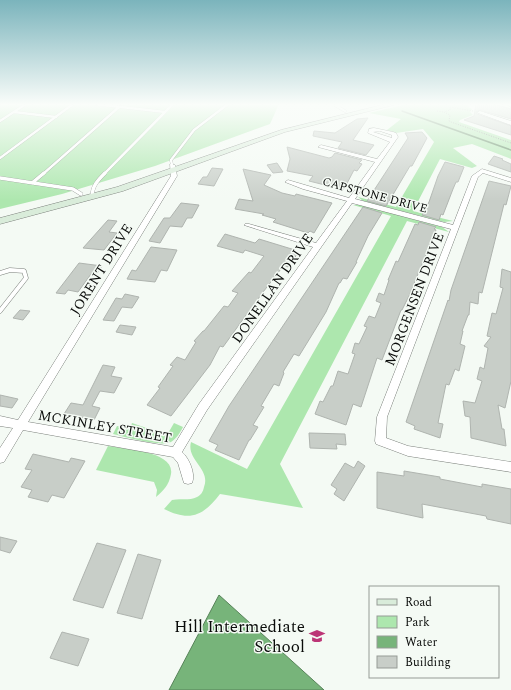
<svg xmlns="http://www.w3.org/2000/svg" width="511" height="690" font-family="Spectral,serif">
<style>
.green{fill:#ade7ae}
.water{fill:#77b47a;stroke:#568258}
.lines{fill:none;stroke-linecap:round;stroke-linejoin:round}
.stream{stroke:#568258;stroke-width:1.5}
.building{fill:#c8cec8;stroke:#afb4af}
.service-far2-casing{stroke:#7c817c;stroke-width:3}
.service-far1-casing{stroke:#7c817c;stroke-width:4}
.service-casing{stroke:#7c817c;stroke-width:5}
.minor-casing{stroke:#7c817c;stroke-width:1}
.tertiary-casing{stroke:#7c817c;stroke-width:1}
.secondary-casing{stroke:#7c817c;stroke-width:1}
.path{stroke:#858985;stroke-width:1;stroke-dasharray:1 1.5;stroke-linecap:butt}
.service-far2{stroke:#fff;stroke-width:2.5}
.service-far1{stroke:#fff;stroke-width:3.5}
.service{stroke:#fff;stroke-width:4}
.minor{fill:#fff;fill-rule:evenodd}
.tertiary{fill:#fff;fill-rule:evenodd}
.secondary{fill:#d9ecda;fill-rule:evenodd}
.labels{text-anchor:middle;stroke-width:3;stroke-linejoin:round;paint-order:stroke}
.far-street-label{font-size:12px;fill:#0a0c0a;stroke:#f4faf4}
.street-label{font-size:14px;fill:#0a0c0a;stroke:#f4faf4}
.near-poi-label{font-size:17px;fill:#0a0c0a;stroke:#f4faf4;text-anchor:end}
</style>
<rect width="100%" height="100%" fill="#f4faf4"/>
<path class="green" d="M0,104H279L270,124L155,166L62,194L0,209Z
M407,104H469L468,107L472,109L470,112L473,115L460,120L459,122L511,140V159L472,144L453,148L477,166L472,168L440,159L413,211L453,221L444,222L363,201L358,197L396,207L434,142L423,129L396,133L387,130L401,119L369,113Z
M353,205H361L442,227L449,232L407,221L280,464L303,508L220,494C203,516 190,522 164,509L172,500C180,498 189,501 197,497C201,495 203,492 204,487C211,469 186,460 191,442L247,469L391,216Z
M132,423L167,435L174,423L183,427C180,433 177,438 171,442C161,447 125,437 113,434L117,426L130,428Z
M108,446C124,449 175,451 171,474C169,485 164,490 156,497L157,490L154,482L96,470Z"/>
<path class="water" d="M219,595L324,690H169Z"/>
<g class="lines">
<path class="stream" d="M402,111L511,150"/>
</g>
<path class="building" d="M476,104H495L511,109V119L480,110L476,112L477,114L511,126V135L464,120L474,116Z
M368,118L353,140L374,145L366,155L338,148L342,142L313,136L314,131L335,133L357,119Z
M422,132L427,138L412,166H410L388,203L386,206L367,201L408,138L405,133Z
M287,147L329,158L332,157L335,153L362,160L359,163L362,164L357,171L354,170L344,189L325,185L309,181L313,176L287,171L290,159Z
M494,156L503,159L502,160L511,164V172L488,164Z
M445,162L464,167L458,182H456L453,189L443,215L441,214L439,220L422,215L429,202L438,176Z
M277,163L283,172L273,173L267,165Z
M212,168L223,169L214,186L198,184L203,177H207Z
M243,169L271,175L264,185L282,193L295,196L296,194L332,203L314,233L310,231L308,233L273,222L276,219L262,215L264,214L235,209L239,199L253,201Z
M489,181L511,186L506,205L504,204L482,293L479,292L478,304L470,302L469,315H468L462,331H463L460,344L465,346L459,371L455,369L449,385L446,384L438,423L443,424L440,438L414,429L415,426L406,422L448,300L449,301L451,290Z
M181,203L199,205L192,218H187L182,227L170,226L160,243L149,241L164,218H170Z
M363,207L382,213L368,236L356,262H357L347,279L343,278L340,283H339L326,312L315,330L299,356L294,354L283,372L284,373L279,386L274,384L261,406L264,407L253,425L258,427L250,440H249L239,460L215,450L218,445L209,441L229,406Z
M108,220L117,221L109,232L117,233L104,250L83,248Z
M419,222L436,227L434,229L436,230L409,296L402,310H401L382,360L377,358L361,407L353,404L346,425L315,414L320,401L323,402L331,386H333L338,371L348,374L355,354L352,353L355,343L359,344L367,327L364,326L369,316L375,318L381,303L376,301L379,293L384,295L389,280H388L396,261L398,262L415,224L418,225Z
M225,234L255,243L259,239L295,250L294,252L298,253L288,267L284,265L260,296L251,311H249L223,347L220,346L210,365L171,416L147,405L160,388L158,387L173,366L170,365L177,357L185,360L196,342L194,341L203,331H204L224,306L228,307L238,293L232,291L249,272L251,273L264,256L245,250L243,253L217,246Z
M151,247L177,250L167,271L161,270L155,282L127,279L132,270L136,271Z
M79,263L102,266L97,274H91L78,292L68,290L65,294L56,293Z
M502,269L511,272V381L505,408L498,405L502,429H504L506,446L471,438L470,417L465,416L463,401L475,403L482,381L477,379L480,367L484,369L488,348L484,346L491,337L487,336L492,313L496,314L503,288L500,287Z
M125,294L139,297L132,308L122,307L114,321L103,320L116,298L122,299Z
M20,310L30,311L23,320L13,318Z
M120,325L136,327L132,335L116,332Z
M103,365L115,367L111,376L122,378L114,393L100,391L92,406L100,408L94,420L64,414L71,403L83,405Z
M0,395L18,399L12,408L0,406Z
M309,433L345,434L346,445L336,444L337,449L310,448Z
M33,454L69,462L71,458L85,461L64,498L52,495L48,502L28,497L32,490L21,487L32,470L25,469Z
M358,461L365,466L344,501L334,494L337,489L331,485L345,463L354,468Z
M404,471L440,477V479L482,487V484L511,489V524L487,519L486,516L422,504L423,518L377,508V472L404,476Z
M0,537L17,541L10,553L0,550Z
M97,543L126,550L103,608L73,600Z
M138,554L161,560L142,619L117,613Z
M62,632L89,639L78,666L50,658Z"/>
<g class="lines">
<defs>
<path id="service-far2" d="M95,104L165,112
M333,104L345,111
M14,112L56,117
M0,121L26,104
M0,158L73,104
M172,165L171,160L194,130L228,104
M43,174L119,107
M104,174L173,104"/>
<path id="service-far1" d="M0,178L73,189L81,194
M32,183L44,173
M92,197C92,186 98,180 105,173"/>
<path id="service" d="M0,273L10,270L24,271L26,278L0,311"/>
<path id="minor" d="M480,111L511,121V125L478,113V112Z
M374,128L393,132L396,133L398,137L355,199L453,225L472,176L482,169L511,178V182L483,173L478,177L387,417L386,438L408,446L511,462V472L408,456L376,444L375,441L377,417L451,229L352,203L207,410L182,452C189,458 196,474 192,483L188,484L184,483L178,463L173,457L23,430L4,462L0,463V448L13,428L0,426V416L18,420L171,176L170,164L175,165L177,176L28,422L173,447L199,404L313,247L244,225L245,224H249L316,243L347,201L303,189L285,182L288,180L349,198L375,162L318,147L321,145L377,159L390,142L368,133L369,129ZM380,131L392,135V138L373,132Z"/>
<path id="tertiary" d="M507,104H511V107Z"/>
<path id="secondary" d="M386,104H398L285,132L123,191L0,224V218L117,187L281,130Z"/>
</defs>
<use href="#service-far2" class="service-far2-casing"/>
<use href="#service-far1" class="service-far1-casing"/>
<use href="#service" class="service-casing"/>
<use href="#minor" class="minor-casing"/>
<use href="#tertiary" class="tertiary-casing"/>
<use href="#secondary" class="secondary-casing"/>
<path class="path" d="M437,111L444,112
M473,111L450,107V110L444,112L450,115L449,121L451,122L511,143"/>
<use href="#service-far2" class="service-far2"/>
<use href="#service-far1" class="service-far1"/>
<use href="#service" class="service"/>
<use href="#minor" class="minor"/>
<use href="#tertiary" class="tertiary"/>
<use href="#secondary" class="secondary"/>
</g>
<linearGradient id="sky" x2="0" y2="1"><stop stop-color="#7bb4bc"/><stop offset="0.52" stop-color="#fafdfa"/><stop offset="1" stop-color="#fafdfa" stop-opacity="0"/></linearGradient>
<rect width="511" height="201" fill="url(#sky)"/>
<defs>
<symbol id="school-bare" viewBox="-9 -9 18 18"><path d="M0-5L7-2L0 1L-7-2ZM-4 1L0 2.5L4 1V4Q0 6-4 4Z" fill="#bc3576" stroke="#f4faf4" stroke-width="2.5" paint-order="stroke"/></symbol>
</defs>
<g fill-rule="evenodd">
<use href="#school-bare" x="306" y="625" width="22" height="22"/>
</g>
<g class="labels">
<g class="far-street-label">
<text transform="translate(375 195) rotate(15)" y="4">CAPSTONE DRIVE</text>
</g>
<g class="street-label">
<text transform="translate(101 269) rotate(-58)" y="5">JORENT DRIVE</text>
<text transform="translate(272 288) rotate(-55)" y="5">DONELLAN DRIVE</text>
<text transform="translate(414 299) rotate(-69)" y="5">MORGENSEN DRIVE</text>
<text transform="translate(105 426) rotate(10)" y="5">MCKINLEY STREET</text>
</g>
<g class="near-poi-label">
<text x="305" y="632">Hill Intermediate<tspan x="305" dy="20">School</tspan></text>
</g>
</g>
<rect x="369" y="586" width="130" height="92" fill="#f4faf4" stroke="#969b96"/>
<rect x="377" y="599" width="20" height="6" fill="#d9ecda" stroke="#969b96"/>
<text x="405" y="606" font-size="12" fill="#0a0c0a">Road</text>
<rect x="377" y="616" width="20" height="12" fill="#ade7ae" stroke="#969b96"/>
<text x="405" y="626" font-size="12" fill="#0a0c0a">Park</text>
<rect x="377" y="636" width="20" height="12" fill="#77b47a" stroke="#969b96"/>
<text x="405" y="646" font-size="12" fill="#0a0c0a">Water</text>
<rect x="377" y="656" width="20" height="12" fill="#c8cec8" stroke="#969b96"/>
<text x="405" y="666" font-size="12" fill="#0a0c0a">Building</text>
</svg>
